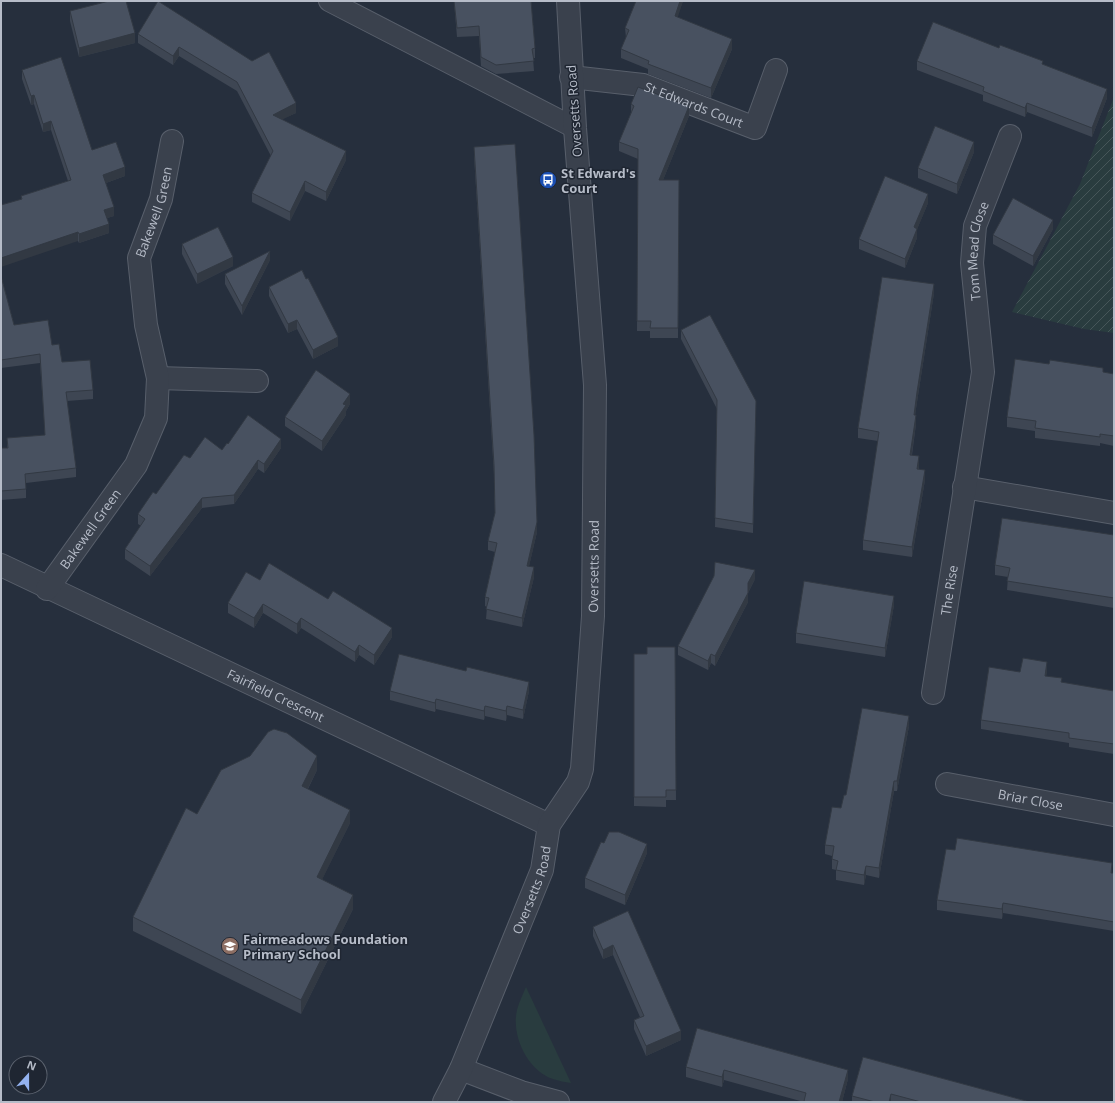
<svg xmlns="http://www.w3.org/2000/svg" width="1115" height="1103" font-family="'Open Sans',sans-serif">
<style>
.grass{fill:#293c3f}
.garden{fill:url(#garden-furrows)}
.lines{fill:none;stroke-linecap:round;stroke-linejoin:round}
.lane-casing{stroke:#585f6b;stroke-width:22}
.street-casing{stroke:#585f6b;stroke-width:24}
.lane{stroke:#3a414d;stroke-width:20}
.street{stroke:#3a414d;stroke-width:22}
.wall{fill:#3e4653}
.shaded-wall{fill:#323943}
.building{fill:#485160;stroke:#323943}
.labels{text-anchor:middle;stroke-width:3;stroke-linejoin:round;paint-order:stroke}
.street-label{font-size:13px;fill:#b6bcc8;stroke:#1f2632}
.poi-label{font-size:13px;font-weight:bold;fill:#b6bcc8;stroke:#1f2632;text-anchor:start}
</style>
<defs>
<pattern id="garden-furrows" width="10" height="10" patternUnits="userSpaceOnUse"><rect width="10" height="10" fill="#293c3f"/><path d="M-1 1l2-2M0 10L10 0M9 11l2-2" fill="none" stroke="#465659"/></pattern>
</defs>
<rect width="100%" height="100%" fill="#262f3d"/>
<path class="grass" d="M526,987L571,1083C565,1082 559,1081 553,1079C527,1070 511,1035 517,1010C519,1002 523,994 526,987Z"/>
<path class="garden" d="M1114,97V333L1084,329L1012,312L1080,184Z"/>
<g class="lines">
<defs>
<path id="lane" d="M329,1L575,128"/>
<g id="street">
<path id="s1" d="M571,77L643,85L755,128L776,70"/>
<path d="M158,378L257,381"/>
<path d="M964,487L1114,513"/>
<path id="s2" d="M1,565L549,825"/>
<path id="s3" d="M47,589L136,465L156,418L158,378L146,325L139,258L161,199L172,141"/>
<path id="s4" d="M933,693L983,372L972,263L975,226L1010,136"/>
<path id="s5" d="M947,784L1114,815"/>
<path d="M461,1069L521,1092L558,1102"/>
<path id="s6" d="M444,1102L461,1069L542,870L549,825L578,782L582,769L593,616L595,385L575,128L568,1"/>
</g>
</defs>
<use href="#lane" class="lane-casing"/>
<use href="#street" class="street-casing"/>
<use href="#lane" class="lane"/>
<use href="#street" class="street"/>
</g>
<path class="wall" d="M158,1L296,113L282,119L346,160L326,201L305,191L290,221L252,202V193L271,156L237,91L179,56L173,65L138,43V34Z
M454,1H531L535,48V58H533L534,71L496,74L481,66L479,36L457,37Z
M636,1H683L677,17L732,49L711,98L648,74V69L621,58V49L626,38L625,28Z
M70,11L135,43L79,57L70,21Z
M917,61L1043,64L1107,98L1092,137L1027,112L1025,117L983,101V95L917,70Z
M22,70L92,150L125,176L106,183L114,216L107,218L109,233L79,243L78,241L21,199V196L68,181L51,130L43,132L34,104L31,105L22,79Z
M631,104L689,116L663,180H679L678,338H650V331H637L638,159L619,151V142L631,113Z
M474,147L537,532L529,566L534,577L522,627L486,619L487,607L485,606V597L495,552L488,550V541L495,513L494,475L474,156Z
M974,152L957,194L918,178V168Z
M928,203L917,229V238L905,268L859,249V239Z
M1053,229L1033,266L993,244V235Z
M182,244L233,266L197,284L182,254Z
M270,260L242,315L225,284V274Z
M1,276L14,325L52,345L62,362L93,390V399L67,401L76,468V477L26,483V498L1,500V448H7V438L45,435L40,363L1,368Z
M269,287L338,346L313,359L297,329L288,333L269,296Z
M934,293L917,402L915,415L916,424L912,455L919,466V469L925,480L912,557L863,550V540L878,441L858,438V428Z
M681,330L756,401L753,533L715,527L717,409L681,339Z
M1103,372L1114,374V446L1100,443V446L1035,438V431L1007,427V417Z
M350,404L346,411V415L322,451L285,426V417Z
M228,444L281,448L264,473L258,469L234,504L202,508L150,576L125,559V549L141,526L138,524V514L156,494L222,450Z
M1114,535V608L1007,590L1008,577L995,575V565Z
M755,579L748,593V602L715,666L711,663L708,670L678,655V646Z
M260,580L392,637L374,665L359,655L355,662L301,628L297,634L263,613L254,628L228,613V603Z
M894,605L885,657L796,643V633Z
M675,647L676,800H666V807L634,806V654H647Z
M1047,671L1046,676L1062,683L1114,691V754L1069,747V743L981,729V720L1020,672Z
M390,691H529L523,719L507,715L506,721L485,716L484,720L436,709L435,712L390,700Z
M909,726L897,791H894L879,878L866,875L864,885L836,880V870L832,869V856L825,854V845L846,795Z
M317,770L308,789L350,823L322,879L353,909L301,1014L133,931V917L197,814Z
M604,843L647,853L625,905L585,888V878Z
M1112,873H1114V931L1003,913L1002,919L937,910V900Z
M628,911L681,1040L646,1056L634,1029V1020L640,1017L613,955L603,959L593,936V927Z
M863,1057L1030,1102H852V1096Z
M686,1067L848,1079L842,1102H804L724,1080L722,1087L686,1077Z"/>
<path class="shaded-wall" d="M680,1H683L675,26V16Z
M135,33V43L79,57V48Z
M732,39V49L711,98V88Z
M179,47V56L173,65V56Z
M1107,89V98L1092,137V128Z
M34,95V104L31,105V96Z
M296,103V113L273,124V115Z
M1027,103V112L1025,117V108Z
M689,106V116L659,190V180Z
M51,121V130L43,132V124Z
M974,142V152L957,194V184Z
M346,151V160L326,201V192Z
M125,167V176L103,184V175Z
M305,181V191L290,221V212Z
M928,194V203L914,237V227Z
M114,207V216L104,219V210Z
M1053,220V229L1033,266V256Z
M109,224V233L79,243V234Z
M917,229V238L905,268V259Z
M78,232V241L1,267V258Z
M270,251V260L242,315V306Z
M233,257V266L197,284V274Z
M934,284V293L917,402L914,424V415L917,392Z
M297,320V329L288,333V324Z
M338,337V346L313,359V350Z
M350,394V404L346,411V415L322,451V441L343,404Z
M916,415V424L910,465V455Z
M281,439V448L264,473V464Z
M919,456V466L917,478V469Z
M258,460V469L234,504V495Z
M925,470V480L912,557V547Z
M202,498V508L150,576V566Z
M537,522V532L527,575V566Z
M534,567V577L522,627V618Z
M755,570V579L748,593V602L715,666V656L748,583Z
M894,596V605L885,657V648Z
M263,604V613L254,628V618Z
M301,618V628L297,634V624Z
M392,628V637L374,665V655Z
M359,645V655L355,662V652Z
M711,654V663L708,670V661Z
M1047,662V671L1045,686V676Z
M529,682V691L523,719V710Z
M436,699V709L435,712V703Z
M485,706V716L484,720V711Z
M507,706V715L506,721V711Z
M909,716V726L897,791V781Z
M317,756V770L302,800V786Z
M894,781V791L879,878V868Z
M350,810V823L317,890V877Z
M647,844V853L625,905V895Z
M1112,863V873L1111,882V873Z
M866,866V875L864,885V875Z
M353,895V909L301,1014V1000Z
M1003,903V913L1002,919V909Z
M613,945V955L603,959V950Z
M681,1031V1040L646,1056V1046Z
M724,1070V1080L722,1087V1077Z
M848,1070V1079L842,1102H839Z
M891,1094V1102H889Z"/>
<path class="building" d="M109,1H126L135,33L79,48L70,11Z
M158,1L252,61L269,52L296,103L273,115L346,151L326,192L305,181L290,212L252,193L273,151L237,82L179,47L173,56L138,34Z
M454,1H531L535,48L532,49L534,61L496,65L481,57L479,26L457,28Z
M636,1H680L675,16L732,39L711,88L648,64L649,61L621,49L629,30L625,28Z
M933,22L999,48L1000,45L1043,61L1042,64L1107,89L1092,128L1027,103L1025,108L983,91L984,87L917,61Z
M61,57L92,150L116,142L125,167L103,175L114,207L104,210L109,224L79,234L78,232L1,258V205L22,199L21,196L71,180L51,121L43,124L34,95L31,96L22,70Z
M638,87L689,106L659,180H679L678,328H650L651,321H637L638,149L619,142L634,106L631,104Z
M935,126L974,142L957,184L918,168Z
M515,144L534,435L537,522L527,566L534,567L522,618L486,609L489,598L485,597L497,543L488,541L495,513L494,465L474,147Z
M885,176L928,194L914,227L917,229L905,259L859,239Z
M1013,198L1053,220L1033,256L993,235Z
M218,227L233,257L197,274L182,244Z
M270,251L242,306L225,274Z
M302,270L306,279L308,278L338,337L313,350L297,320L288,324L269,287Z
M1,276L14,325L48,320L52,345L59,344L62,362L90,360L93,390L66,392L76,468L25,474L26,489L1,491V448H8L7,438L45,435L40,354L1,360Z
M882,277L934,284L917,392L914,415H916L910,455L919,456L917,469L925,470L912,547L863,540L879,432L858,428Z
M710,315L756,401L753,524L715,518L717,400L681,330Z
M1015,359L1049,364L1050,360L1103,368V372L1114,374V436L1100,434V437L1035,428L1036,421L1007,417Z
M316,370L350,394L343,404L346,405L322,441L285,417Z
M248,415L281,439L264,464L258,460L234,495L202,498L150,566L125,549L145,519L138,514L153,492L156,494L184,455L190,458L205,437L222,450L227,443L228,444Z
M1002,518L1114,535V598L1007,581L1010,568L995,565Z
M715,562L755,570L748,583V593L715,656L711,654L708,661L678,646L714,576Z
M269,563L328,599L333,591L392,628L374,655L359,645L355,652L301,618L297,624L263,604L254,618L228,603L246,572L260,580Z
M804,581L894,596L885,648L796,633Z
M647,647H675L676,790H666V797H634V654H647Z
M399,654L466,671L467,667L529,682L523,710L507,706L506,711L485,706L484,711L436,699L435,703L390,691Z
M1023,658L1047,662L1045,676L1062,678L1061,682L1114,691V744L1069,738V733L981,720L989,667L1020,672Z
M862,708L909,716L897,781H894L879,868L866,866L864,875L836,870L838,861L832,859L834,846L825,845L832,807L841,808L844,795H846Z
M274,729L287,733L317,756L302,786L350,810L317,877L353,895L301,1000L133,917L186,808L197,814L221,770L250,756L268,732Z
M609,832H619L647,844L625,895L585,878L601,842L604,843Z
M957,838L1112,863L1111,873H1114V922L1003,903L1002,909L937,900L946,849L955,850Z
M628,911L681,1031L646,1046L634,1020L644,1016L613,945L603,950L593,927Z
M697,1028L848,1070L839,1102H807L804,1101L806,1093L724,1070L722,1077L686,1067Z
M863,1057L1030,1102H921L891,1094L889,1102H875L852,1096Z"/>
<defs>
<symbol id="bus-disc" viewBox="-11 -11 22 22"><circle r="9.5" fill="#1a4fb4" stroke="#1f2632"/><path d="M-5-6H5V4H4V6H2V4H-2V6H-4V4H-5ZM-3.5-4V0h7V-4ZM-3.5 1.2v1.5H-2V1.2ZM2 1.2v1.5H3.5V1.2Z" fill="#fff"/></symbol>
<symbol id="school-disc" viewBox="-11 -11 22 22"><circle r="9.5" fill="#8d6e63" stroke="#1f2632"/><path d="M0-5L7-2L0 1L-7-2ZM-4 1L0 2.5L4 1V4Q0 6-4 4Z" fill="#fff"/></symbol>
</defs>
<g fill-rule="evenodd">
<use href="#bus-disc" x="538" y="170" width="20" height="20"/>
<use href="#school-disc" x="220" y="936" width="20" height="20"/>
</g>
<g class="labels">
<g class="street-label">
<text dy="5" stroke="none"><textPath href="#s1" startOffset="127">St Edwards Court</textPath></text>
<text transform="translate(574 111) rotate(-94)" y="5">Oversetts Road</text>
<text dy="5" stroke="none"><textPath href="#s3" startOffset="414">Bakewell Green</textPath></text>
<text dy="5" stroke="none"><textPath href="#s4" startOffset="447">Tom Mead Close</textPath></text>
<text dy="5" stroke="none"><textPath href="#s3" startOffset="74">Bakewell Green</textPath></text>
<text dy="5" stroke="none"><textPath href="#s6" startOffset="566">Oversetts Road</textPath></text>
<text dy="5" stroke="none"><textPath href="#s4" startOffset="104">The Rise</textPath></text>
<text dy="5" stroke="none"><textPath href="#s2" startOffset="304">Fairfield Crescent</textPath></text>
<text dy="5" stroke="none"><textPath href="#s5" startOffset="85">Briar Close</textPath></text>
<text dy="5" stroke="none"><textPath href="#s6" startOffset="230">Oversetts Road</textPath></text>
</g>
<g class="poi-label">
<text x="561" y="178">St Edward's<tspan x="561" dy="15">Court</tspan></text>
<text x="243" y="944">Fairmeadows Foundation<tspan x="243" dy="15">Primary School</tspan></text>
</g>
</g>
<rect width="1115" height="1103" fill="none" stroke="#b6bcc8" stroke-width="4"/>
<g transform="translate(28 1075) rotate(21)"><circle r="19" fill="#1f2632" stroke="#5b626e"/>
<path d="M0-3L7 15L0 10L-7 15Z" fill="#93b2f0"/>
<text y="-6" font-size="11" font-weight="bold" text-anchor="middle" fill="#b6bcc8">N</text>
</g>
</svg>
